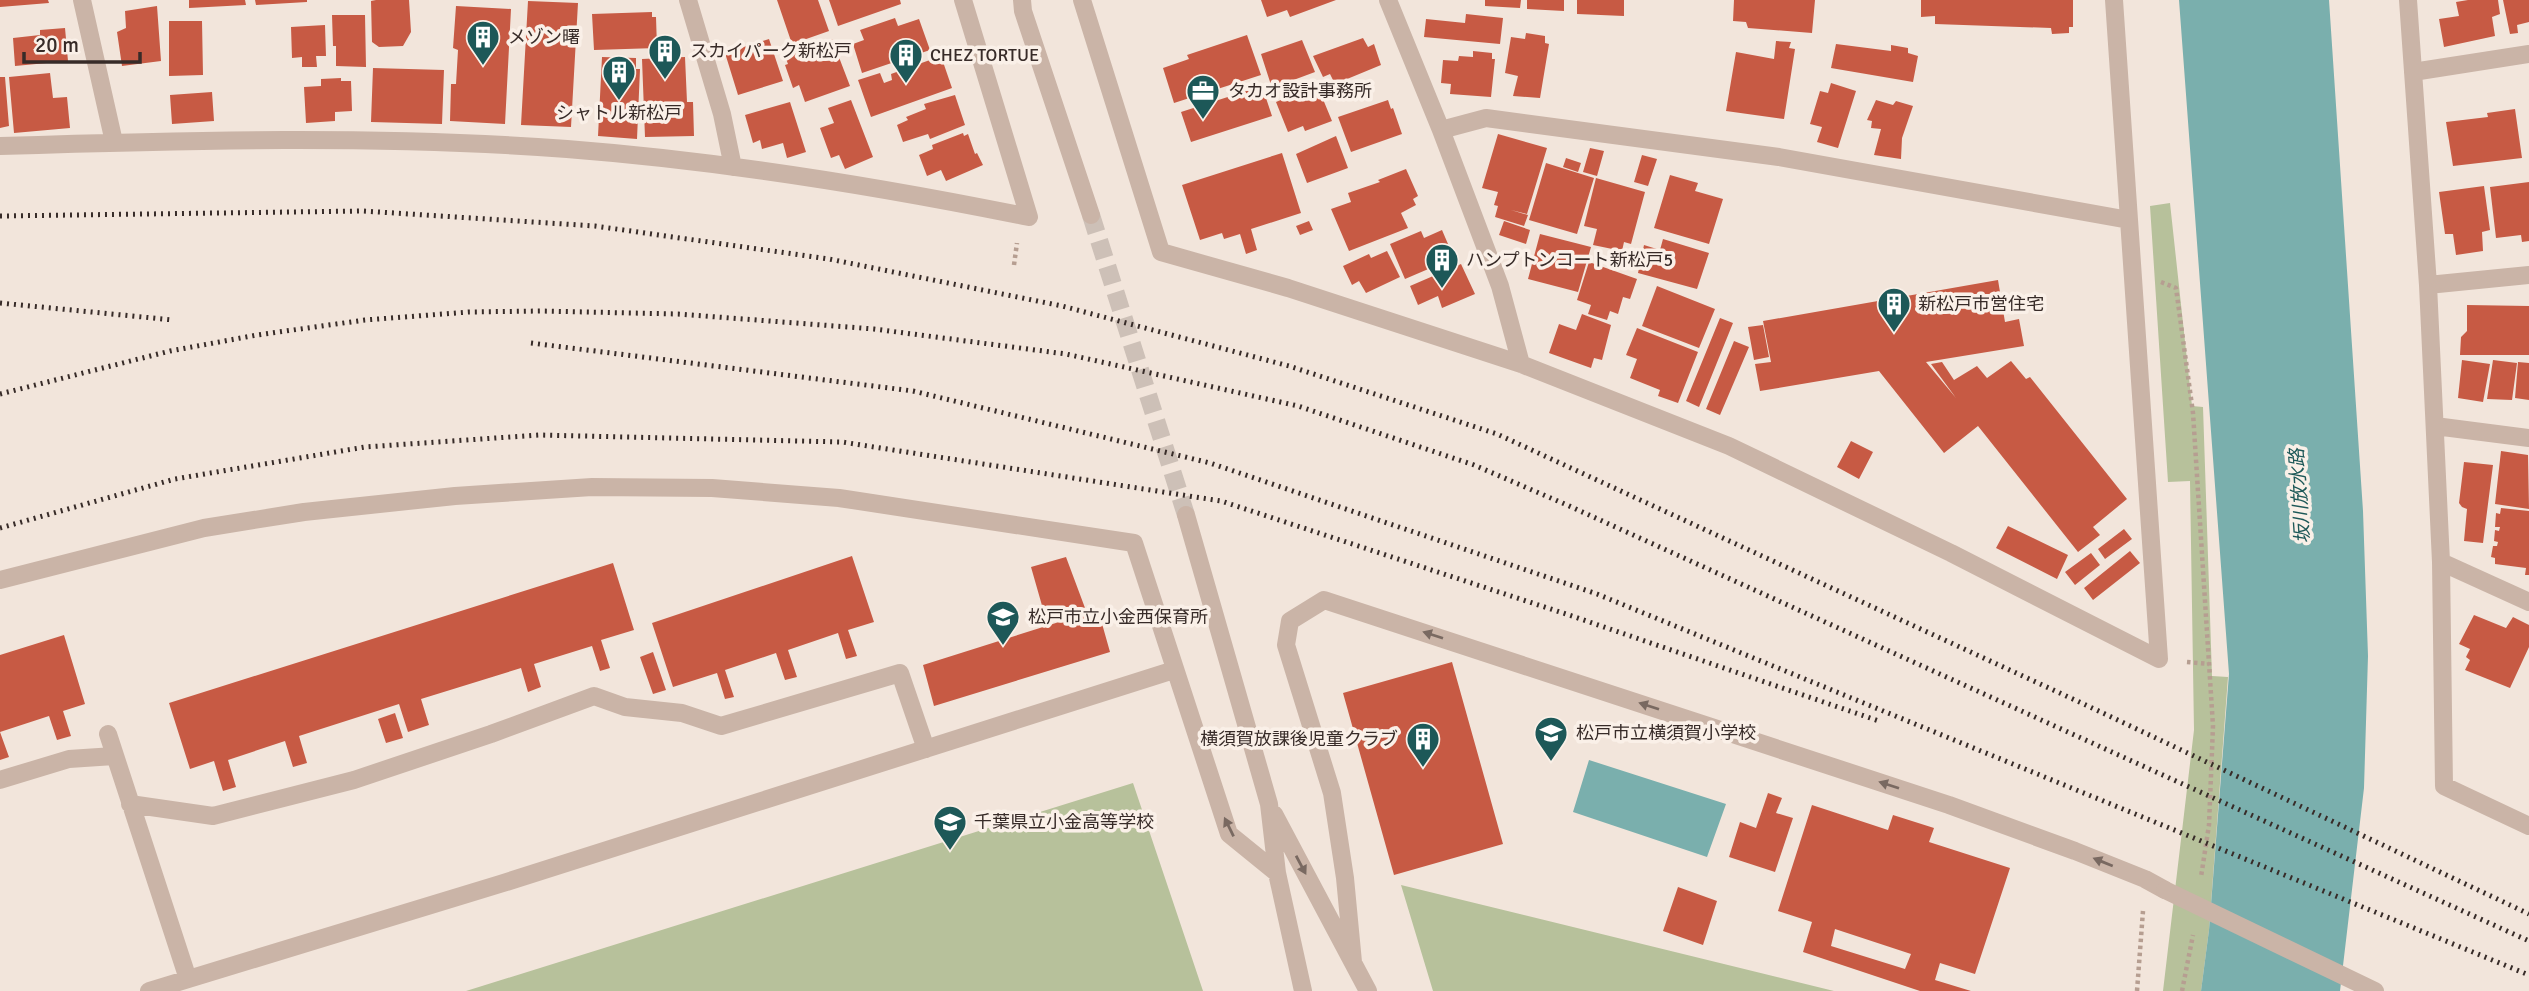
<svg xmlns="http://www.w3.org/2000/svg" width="2529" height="991" font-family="Signika,'Noto Sans JP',sans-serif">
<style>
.green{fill:#b7c19b}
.water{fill:#7aafad}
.building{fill:#c75a44;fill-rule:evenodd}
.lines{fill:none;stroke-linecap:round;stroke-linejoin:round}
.minor-tunnel{stroke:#cdc0b7;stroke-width:18;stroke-dasharray:18 9;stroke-linecap:butt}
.path{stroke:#b69e91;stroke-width:4.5;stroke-dasharray:3.5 3.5;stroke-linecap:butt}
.minor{stroke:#cab4a7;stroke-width:18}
.rail{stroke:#372b28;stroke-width:5;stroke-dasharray:2 5;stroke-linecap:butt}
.minor-bridge{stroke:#cab4a7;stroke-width:18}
.oneway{fill:#796961}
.labels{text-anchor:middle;stroke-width:7;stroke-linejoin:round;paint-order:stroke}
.poi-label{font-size:18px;fill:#372b28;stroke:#faf0e8;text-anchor:start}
.water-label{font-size:19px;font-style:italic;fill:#1d5858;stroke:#faf0e8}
</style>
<rect width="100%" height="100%" fill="#f2e5db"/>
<path class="green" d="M2170,203L2192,406L2203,407L2212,676L2228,677L2209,930L2201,991H2163L2194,730L2190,481L2168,482L2150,206Z
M1133,783L1203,991H466Z
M1401,885L1834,991H1433Z"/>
<path class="water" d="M2179,0H2329L2363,511L2368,656L2364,788L2340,991H2201L2209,930L2229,674Z
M1589,760L1726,804L1707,857L1573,812Z"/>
<path class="building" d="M0,0H48L49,3L0,7Z
M189,0H245L246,5L189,8Z
M255,0H307V2L256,5Z
M376,0H409L411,32L403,46L379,47L372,42L371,1Z
M777,0H818L829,31L792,44Z
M829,0H900L901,4L838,26Z
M1261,0H1336L1290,17L1287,10L1267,17Z
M1485,0H1521L1520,8L1485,6Z
M1527,0H1564V11L1527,9Z
M1577,0H1624V16L1577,14Z
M1734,0H1815L1812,33L1748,28L1746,22L1733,21Z
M1921,0H2073V27H2069V33L2052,34L2051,28L1935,24V16L1921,17Z
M2468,0H2498L2500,14L2492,17L2495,36L2444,47L2439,19L2459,16L2456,2Z
M2503,0H2529V22L2517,25L2518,33L2510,34Z
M528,1L578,3L571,127L521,125Z
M157,6L161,61L122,66L117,32L126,28L125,11Z
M456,6L511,9L505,124L450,121L451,84H456L458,50L453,48Z
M652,12V17H656L657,48L594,50L592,14Z
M1466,14L1503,18L1500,44L1424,37L1426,19L1465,23Z
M332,15H365L366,67L336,66V46H333Z
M895,18L898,26L919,19L930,50L862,73L853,44L864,40L860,30Z
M169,21H202L203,75L169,76Z
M325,25L326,56H316L317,67H302V57L292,58L291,27Z
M65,28L68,61L15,66L13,38L40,35V30Z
M1526,33L1545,36V43L1549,44L1540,98L1513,96L1518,76L1505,73L1511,37L1525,39Z
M1247,35L1261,75L1174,103L1163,68L1189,59L1187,55Z
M1363,38L1368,47L1374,44L1381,65L1335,84L1330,74L1323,77L1313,56Z
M769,39L783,81L738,95L725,53Z
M832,39L850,86L805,102L799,85L793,88L785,65L788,64L785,56Z
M1302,40L1315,72L1272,88L1261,54Z
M1776,41L1791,42L1789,48L1795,49L1784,119L1726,111L1736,52L1774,59Z
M1836,44L1891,51V45L1908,48V53L1918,56L1913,82L1831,68Z
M1473,51L1492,53V59H1495L1491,97L1450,94L1451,84L1441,83L1443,60L1458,61L1459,56L1473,57Z
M941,56L952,88L871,117L858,80L880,73L884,83L892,80L891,74Z
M602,57L636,58V69H640L637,139L598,136Z
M685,57L687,102H693L694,136L645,137L642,59Z
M373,68L444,70L442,124L371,122Z
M50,73L53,98L67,97L70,128L14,133L9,77Z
M0,77H5L9,126L0,128Z
M341,78V81H351L352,111L335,112V121L306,123L304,87L321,86V79Z
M1831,83L1856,91L1838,148L1817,142L1822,127L1810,124L1820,91L1828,93Z
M1262,86L1272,116L1191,142L1181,112Z
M212,92L214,121L172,124L170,95Z
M1300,92L1303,100L1320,92L1332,121L1305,131L1303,126L1288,132L1276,102Z
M955,95L965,125L930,139L928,134L903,142L897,125L908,120L906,117L926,109L924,104Z
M851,100L873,157L845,169L839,155L831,158L820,128L834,123L828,108Z
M1388,100L1391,109L1393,108L1402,134L1351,152L1338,117Z
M1876,100L1893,105L1896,101L1913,106L1902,138L1901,159L1874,155L1881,129L1871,128L1872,121L1867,120Z
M790,102L806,152L787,158L783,143L762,149L760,140L753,143L745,115Z
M2515,109L2522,158L2453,166L2446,122L2488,117L2487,113Z
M963,133L964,136L968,134L975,154L977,153L983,165L946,181L941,170L927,176L919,155L933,149L932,145Z
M1498,134L1547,148L1527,214L1511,210L1528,215L1524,226L1495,217L1498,206L1494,205L1498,192L1482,188Z
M1336,136L1348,168L1307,183L1296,154Z
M1590,148L1604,151L1597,176L1583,172Z
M1282,153L1301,213L1251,229L1257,250L1246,254L1240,234L1224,239L1222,233L1200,240L1182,185Z
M1642,155L1657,159L1648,186L1634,182Z
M1566,158L1581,163L1578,172L1563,167Z
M1546,163L1594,178L1577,234L1529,220Z
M1406,169L1418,196L1413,199L1416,205L1401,213L1408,228L1349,251L1331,209L1351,202L1348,193L1380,182L1378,180Z
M1670,175L1698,183L1695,191L1723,199L1709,244L1654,228Z
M1596,178L1645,192L1631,244L1624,242L1622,251L1593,245L1597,229L1584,226Z
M2529,182V241L2522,242L2521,235L2496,238L2490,187Z
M2484,186L2490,230L2482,232L2483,251L2456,255L2453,234H2445L2439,192Z
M1309,221L1313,230L1300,235L1296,226Z
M1504,221L1530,230L1526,244L1499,235Z
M1442,230L1454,258L1405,279L1390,244L1421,231L1424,238Z
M1540,234L1591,247L1578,292L1528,279Z
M1663,239L1709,253L1697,289L1638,273L1644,245L1660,250Z
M1387,251L1400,277L1366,293L1359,281L1352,285L1343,266L1369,254L1371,258Z
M1589,262L1637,279L1630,299L1623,297L1618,314L1610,311L1607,320L1588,314L1591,305L1577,300Z
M1461,264L1475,294L1442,308L1438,296L1418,305L1410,286Z
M1998,280L2005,322L2019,319L2024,346L1926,362L1956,398L1931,364L1942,362L1954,380L1977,366L1987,378L2011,361L2026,379L2030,377L2127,499L2093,527L2100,535L2078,552L1978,426L1944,453L1879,371L1760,391L1755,364L1771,362L1763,321Z
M1657,286L1715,309L1699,348L1642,326Z
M2467,305L2529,306V355H2460L2461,337L2467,331Z
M1582,314L1611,325L1602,360L1594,358L1591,368L1549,353L1559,324L1576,330Z
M1720,318L1733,323L1699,407L1686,401Z
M1763,325L1769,357L1754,360L1748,327Z
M1637,328L1698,352L1678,403L1658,396L1660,390L1630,378L1637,359L1626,355Z
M1734,341L1749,347L1720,415L1706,409Z
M2462,360L2490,364L2483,402L2458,398Z
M2493,360L2517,363L2512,400L2487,399Z
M2518,362L2529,363V400L2515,398Z
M1851,441L1873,452L1859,479L1837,467Z
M2501,451L2528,455L2529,509L2495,504Z
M2464,462L2493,465L2483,543L2464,541L2467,509L2462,507L2459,503Z
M2501,508L2529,511V575H2525L2526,568L2495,564V558L2491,557L2493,546H2497L2498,542L2494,541L2495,530L2499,531L2500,527H2495L2496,513L2500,514Z
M2008,526L2068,555L2057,579L1996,548Z
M2124,529L2132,539L2105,559L2098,549Z
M2130,551L2140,563L2093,600L2084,588Z
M2091,553L2100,565L2075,585L2065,572Z
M852,556L874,622L848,630L857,656L846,659L838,633L788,650L797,677L785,680L776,653L725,670L734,697L725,699L717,673L673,687L652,623Z
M1066,557L1088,616L1099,613L1110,652L934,706L923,665L1059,622L1056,607L1043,609L1031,567Z
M613,563L634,630L601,640L610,668L600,671L592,646L534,664L541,687L528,692L521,668L421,699L429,725L408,732L399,704L299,736L307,763L293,767L285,741L228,760L236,787L223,791L214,761L190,769L169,703Z
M2474,615L2506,628L2513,617L2529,625V647L2510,688L2465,670L2470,660L2466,657L2470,649L2459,644Z
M64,635L85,704L63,711L71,736L57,740L49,716L0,732V655Z
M653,652L666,690L653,694L640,657Z
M1452,662L1503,844L1394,875L1343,693Z
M395,713L403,738L386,743L378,719Z
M0,732L9,757L0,760Z
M1768,793L1782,798L1776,813L1793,818L1775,872L1729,857L1740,822L1756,828Z
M1812,805L1888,830L1893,815L1934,828L1929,842L2010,868L1975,974L1940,963L1935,980L1971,991H1920L1803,952L1812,922L1778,911ZM1835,929L1911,954L1905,969L1831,946Z
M1678,887L1717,901L1703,945L1663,931Z"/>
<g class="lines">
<path class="minor-tunnel" d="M1091,215L1186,515"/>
<path class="path" d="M1014,265L1017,243
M2161,282L2176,288L2193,413L2213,726L2209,825L2201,877
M2187,662L2209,664
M2137,991L2143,911
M2182,991L2193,935"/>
<path class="minor" d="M82,0L114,142
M688,0L722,114L733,167
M1022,0L1023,11L1091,215
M1082,0L1161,252L1288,288L1521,364L1729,446L1951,553L2159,659L2114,0
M1388,0L1441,130L1500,286L1521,364
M2408,0L2428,285L2441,562L2444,786L2529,826
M2413,72L2529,54
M1441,130L1486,118L1779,157L2129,220
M0,146C188,140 380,135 567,149C722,161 877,186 1029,217L963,0
M2428,285L2529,275
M2435,426L2529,438
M1186,515L1269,804L1277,873L1303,991
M2441,562L2529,602
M0,580L204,528L304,512L455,496L592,487L712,488L839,498L1134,543L1229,834L1277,873
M108,734L188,979
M0,780L69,759L114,756
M130,804L213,816L354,780L491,734L594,696L625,707L682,713L721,726L900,673L926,749
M1274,814L1368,991
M1353,962L1345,878L1332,793L1286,645L1290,621L1324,600L1949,805L2075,851L2145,879L2165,890
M149,991L500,884L1174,670"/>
<path class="rail" d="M0,216L363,211L595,226L829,259L1062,306L1289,366L1497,434L2088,706L2529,914
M0,303L173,320
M531,343L913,391L1210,463L1597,594L2529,975
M0,394L170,351L257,335L365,320L469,312L540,311L678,314L874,329L1066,354L1298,406L1474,465L1567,505L2529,941
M0,528L175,479L365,447L539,435L842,442L1221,501L1566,614L1879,721"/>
<path class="minor-bridge" d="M2165,890L2375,991"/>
</g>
<defs><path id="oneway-solid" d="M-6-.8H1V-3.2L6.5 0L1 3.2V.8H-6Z" transform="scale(1.75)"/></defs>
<g class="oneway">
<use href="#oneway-solid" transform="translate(1433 635) rotate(-162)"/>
<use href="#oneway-solid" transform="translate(1649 706) rotate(-162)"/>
<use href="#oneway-solid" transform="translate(1889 785) rotate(-162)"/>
<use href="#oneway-solid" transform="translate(1229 827) rotate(-116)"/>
<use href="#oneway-solid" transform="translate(2103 862) rotate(-158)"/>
<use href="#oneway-solid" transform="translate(1301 865) rotate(62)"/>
</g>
<defs>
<symbol id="building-pin" viewBox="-11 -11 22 30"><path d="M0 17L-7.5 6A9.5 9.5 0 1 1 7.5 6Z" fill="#1d5858" stroke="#faf0e8"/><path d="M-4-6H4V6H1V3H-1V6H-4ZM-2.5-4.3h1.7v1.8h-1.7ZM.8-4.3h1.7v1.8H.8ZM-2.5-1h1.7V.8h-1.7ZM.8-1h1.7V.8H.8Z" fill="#fff"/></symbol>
<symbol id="office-pin" viewBox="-11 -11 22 30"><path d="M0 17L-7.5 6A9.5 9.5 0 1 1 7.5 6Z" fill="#1d5858" stroke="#faf0e8"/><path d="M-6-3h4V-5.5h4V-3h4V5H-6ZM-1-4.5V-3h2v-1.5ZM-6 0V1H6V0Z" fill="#fff"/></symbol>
<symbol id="school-pin" viewBox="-11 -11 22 30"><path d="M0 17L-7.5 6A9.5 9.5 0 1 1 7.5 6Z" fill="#1d5858" stroke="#faf0e8"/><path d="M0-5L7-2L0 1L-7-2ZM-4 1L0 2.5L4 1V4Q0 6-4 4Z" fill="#fff"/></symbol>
</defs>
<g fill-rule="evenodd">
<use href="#building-pin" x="464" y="18" width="38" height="52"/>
<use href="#building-pin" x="646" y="32" width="38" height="52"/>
<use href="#building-pin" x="887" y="36" width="38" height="52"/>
<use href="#building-pin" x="600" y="53" width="38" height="52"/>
<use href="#office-pin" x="1184" y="72" width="38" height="52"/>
<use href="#building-pin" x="1423" y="241" width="38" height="52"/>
<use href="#building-pin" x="1875" y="285" width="38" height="52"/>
<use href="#school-pin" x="984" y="598" width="38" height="52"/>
<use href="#school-pin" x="1532" y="714" width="38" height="52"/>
<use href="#building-pin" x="1404" y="720" width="38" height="52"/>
<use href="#school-pin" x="931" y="803" width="38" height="52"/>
</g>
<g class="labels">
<g class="poi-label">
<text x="508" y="43">メゾン曙</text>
<text x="690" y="57">スカイパーク新松戸</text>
<text x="930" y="61">CHEZ TORTUE</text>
<text x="1228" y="97">タカオ設計事務所</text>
<text x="619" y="119" text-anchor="middle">シャトル新松戸</text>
<text x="1466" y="266">ハンプトンコート新松戸5</text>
<text x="1918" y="310">新松戸市営住宅</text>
<text x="1028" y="623">松戸市立小金西保育所</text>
<text x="1576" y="739">松戸市立横須賀小学校</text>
<text x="1398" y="745" text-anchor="end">横須賀放課後児童クラブ</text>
<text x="974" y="828">千葉県立小金高等学校</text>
</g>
<g class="water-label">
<text transform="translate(2299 496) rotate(-94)" y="7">坂川放水路</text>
</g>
</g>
<path d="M24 52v10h116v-10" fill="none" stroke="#372b28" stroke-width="3.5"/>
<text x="35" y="52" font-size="21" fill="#372b28" stroke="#faf0e8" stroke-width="5" paint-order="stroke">20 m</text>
</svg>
